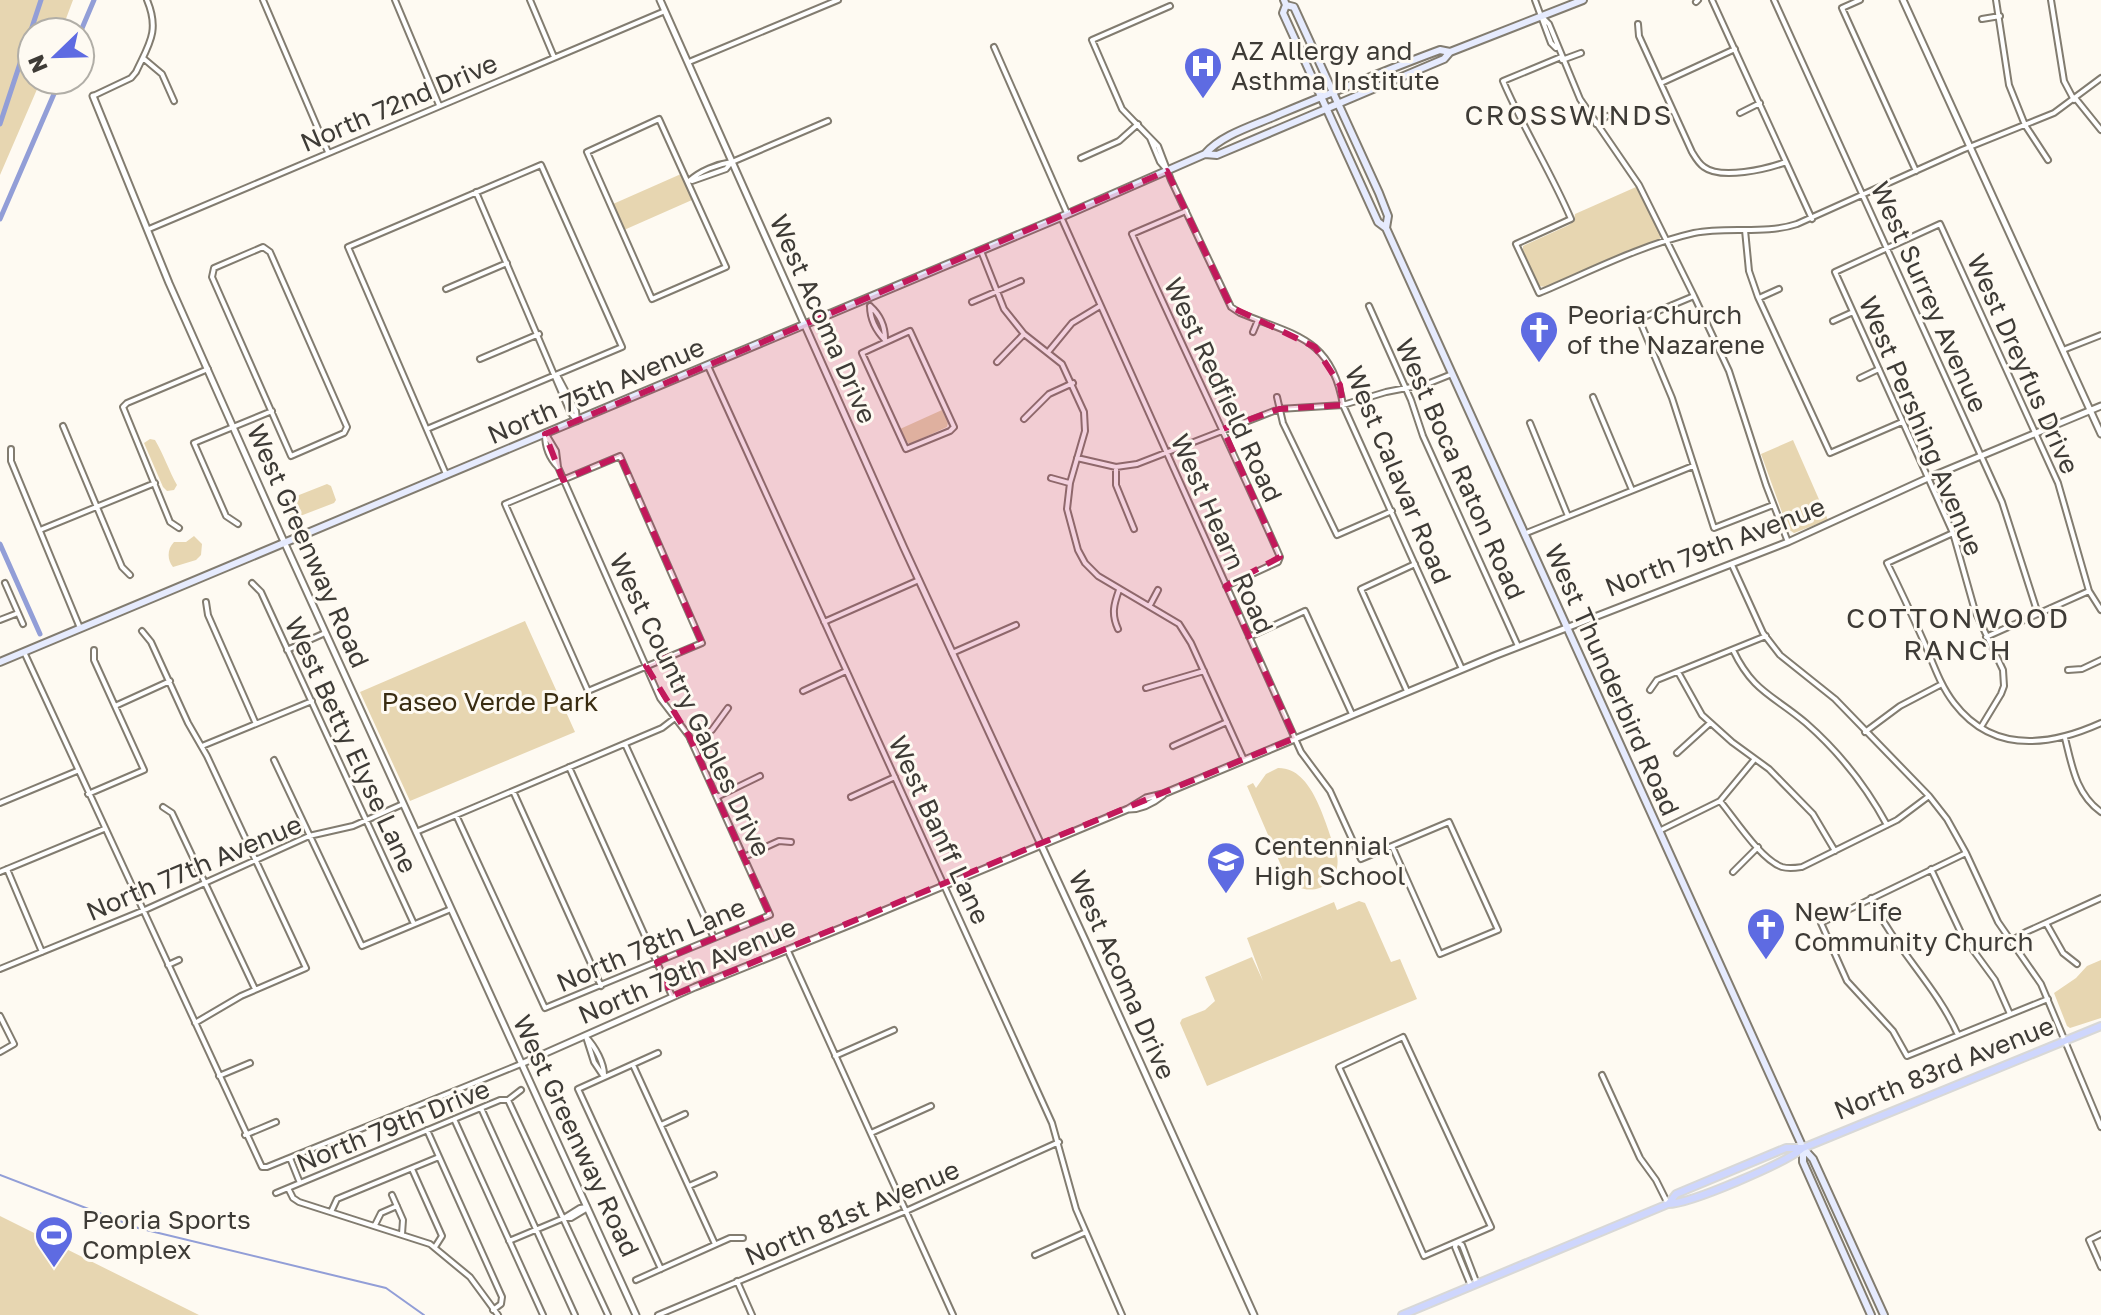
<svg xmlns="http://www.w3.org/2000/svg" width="2101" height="1315" font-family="'Golos Text',sans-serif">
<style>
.green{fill:#e7d6b1}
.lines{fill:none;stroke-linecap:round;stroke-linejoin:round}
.stream{stroke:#929ed7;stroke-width:2}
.canal{stroke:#929ed7;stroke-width:5}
.minor-casing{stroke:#827c70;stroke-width:8}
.tertiary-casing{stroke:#827c70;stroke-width:9}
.secondary-casing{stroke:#827c70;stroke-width:10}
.primary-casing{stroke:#d8d8d7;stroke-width:10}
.minor{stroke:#fff;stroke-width:4}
.tertiary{stroke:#fff;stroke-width:5}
.secondary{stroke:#e6ebfe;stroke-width:6}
.primary{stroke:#ced6fd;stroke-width:6}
.marked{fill:#c2185b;fill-opacity:0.2;stroke:#c2185b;stroke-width:6;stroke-dasharray:16 10;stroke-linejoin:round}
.labels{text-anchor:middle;stroke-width:6;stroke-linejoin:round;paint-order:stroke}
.poi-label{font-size:26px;fill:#3e3b36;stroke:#fefaf2;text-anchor:start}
.street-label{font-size:26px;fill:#3e3b36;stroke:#fefaf2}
.park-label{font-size:26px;fill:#392c11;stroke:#fefaf2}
.neighbourhood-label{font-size:28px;letter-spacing:2px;fill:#3e3b36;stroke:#fefaf2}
</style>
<rect width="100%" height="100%" fill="#fefaf2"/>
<path class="green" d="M0,0H73L61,32H32V80H41L0,175Z
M681,174L692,200L624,230L613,204Z
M1636,187L1661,234L1660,239L1545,287L1539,286L1523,250V246L1569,225L1574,221L1575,214Z
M942,410L948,423L947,427L910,444L907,442L900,429Z
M150,439L155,440C164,455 169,471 177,485L174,490L167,491L163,487L144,443Z
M1793,440L1828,520L1794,533L1788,529L1761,454Z
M327,484L331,486L336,500L334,503L295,518L290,516L288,510L294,497Z
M194,536L202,544L201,555L196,560L173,567C167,560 167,549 174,542H186Z
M525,621L575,732L410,801L360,692Z
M1278,768C1313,767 1325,824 1336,851C1346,884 1307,904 1286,877L1247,786L1253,783L1256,788L1266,774Z
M1359,901L1365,903L1391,962L1400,959L1417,999L1207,1086L1180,1023L1182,1019L1205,1010L1215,1001L1205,977L1252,957L1263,981L1247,938L1334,902L1337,910Z
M2101,960V1018L2070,1028L2067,1026L2054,993L2076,978L2087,966Z
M0,1216L199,1315H0Z"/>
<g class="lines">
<path class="stream" d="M0,1175L138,1228L386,1288L424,1315"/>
<path class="canal" d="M80,33L94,0
M0,124L41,0
M0,219L60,80
M0,544L40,634"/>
<defs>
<path id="minor" d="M263,0L328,152
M395,0L439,105
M530,0L554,57
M1535,0L1551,43L1556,48
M1712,0L1812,219
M1774,0L2002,502L2038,614
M1860,0L1842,8L1916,171
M1996,0L2009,85L2025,125L2048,160
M2051,0L2064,81L2074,100
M1696,2L1698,0
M1170,6L1092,40L1122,109L1158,146L1171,180L1231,307L1240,313C1294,335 1332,338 1343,405L1462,669
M1542,17L1549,24L1580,99L1639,185L1694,296L1729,371L1766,485L1788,542
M1982,19L2000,16
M1638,24L1639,36L1692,152C1695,157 1699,164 1704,167C1721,180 1767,169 1786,162
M994,47L1067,213
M1561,57L1503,81C1523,128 1551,172 1571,219L1516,244L1539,293C1589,272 1641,245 1694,233C1728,226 1764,235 1797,224L1962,150L2054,113L2101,78
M143,58L162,74L174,101
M1562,60L1581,53
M689,62L838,0
M1661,83L1735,49
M93,96L131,78L136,72C149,44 160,31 147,0
M2076,99L2101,130
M1740,113L1760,103
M659,119L726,267L652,299L587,152Z
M1596,124L1607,116
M1150,138L1160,162L1166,169
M1081,158L1119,141L1138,124
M689,181C700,171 717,164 732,162L828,121
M692,181L726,169L730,164
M476,192L570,412L577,421
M1186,211L1132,234C1180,342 1232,448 1280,557L1278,562L1226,586
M1061,217L1301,752L1330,791L1361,859L1449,822L1498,930L1440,954L1392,846
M149,229L665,11
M1745,230L1749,271L1758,297L1830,453L1902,422
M263,247L270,252L347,427L344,433L291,456L212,277L214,268Z
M981,251L1004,309L1024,334L1062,364L1084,412L1085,431L1070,483L1067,509L1078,550L1085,563L1098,576L1179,624L1191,643L1244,760
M446,289L507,263
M1694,296L1639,319L1672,398L1714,528L1773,505
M1759,298L1779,289
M972,302L1021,281
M870,306C870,319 876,331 886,341
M870,306C879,314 885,326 885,339
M1369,306L1411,400L1423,436L1518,646
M1833,321L1853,312
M910,331L954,427L950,431L906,449L862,353Z
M1253,332L1258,320
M2063,350L2101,335
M1049,351L1072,323L1100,306
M480,359L539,334
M997,362L1024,334
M708,366L1052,1123L1076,1209L1122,1315
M558,377L576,411L577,420
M1860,378L1879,369
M1277,397L1283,423L1337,535L1392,511
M1593,397L1632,490
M1024,419L1049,394L1073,383
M1530,423L1568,516
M63,426L122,567L130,575
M427,429L622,347L541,165L348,247L446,474
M547,436L556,451L558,467
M11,449V461L80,628
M620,456L702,643L588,691L505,504Z
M1077,458L1116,467L1137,464L1279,409L1343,405L1386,392L1427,384L1452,374
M1116,467V485L1134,529
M1051,478L1069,483
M238,524L226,516L194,443L272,411
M179,528L170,522L123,407L127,403L208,369
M40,530L155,483
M1953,533L1887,563C1900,589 1912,615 1924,642C1933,663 1940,685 1954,703C1993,754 2050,746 2101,723
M1524,534L1693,466
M1732,565L1763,633L1780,655L1835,699L1929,796L1947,819L1966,853L1998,922L2041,984L2101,1127
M5,583L23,624
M252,583L261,592L414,924
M206,602L208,615L256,724
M1150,605L1158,590
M0,620L18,613
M824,622L919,580
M1118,629C1111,614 1114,604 1119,590
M142,631L151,642L188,723L207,756L306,968L241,996L195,1023
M1249,637L1305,611L1352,714
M1986,637L2089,591
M287,650L325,633
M1733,650C1753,692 1773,695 1806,723C1838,751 1867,788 1887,825
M24,652L262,1167H267L521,1064
M952,653L1016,625
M2068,670L2082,669L2101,660
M1678,672L1702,715L1732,742L1769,769L1813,814L1835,851
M1146,688L1204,671
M1650,690L1657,680L1766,636
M803,691L846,671
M1407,691L1361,589L1415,564
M115,706L170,681
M1981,727L2001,694L2004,686L2003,670L1975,611L1953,533L1835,272L1940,224L2058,483L2089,591L2101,610
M1865,732L1900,706L1942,684
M2065,738C2072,766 2076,794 2101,812
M691,741L712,730L728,708
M625,744L714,938
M202,746L312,701
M1173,746L1227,722
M1677,753L1710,723
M274,760L362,946L451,909
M569,767L672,996
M513,791L601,986
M88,794L144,770L94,660V650
M717,797L760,776
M851,797L895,777
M1720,801C1735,819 1761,860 1782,867C1789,869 1795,868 1802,867L1897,820L1929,796
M0,803L77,771
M163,807L172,813L255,989
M456,815L545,1008L770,915L689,736L660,698L558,467C549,458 545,446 545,434
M1659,831L1720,801L1754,760
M416,832L662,728L675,718
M1966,853L1821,923L1847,981L1893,1031L1907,1056L2048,999
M744,857L779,841L791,842
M7,869L42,952
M1931,869L1962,935L1995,980L2010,1014
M0,872L104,829
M1733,872L1758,847
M1871,898C1894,948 1936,985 1958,1035
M2046,923L2063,953L2077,964
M2011,941L2026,932L2101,898
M788,951L953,1315
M168,965L179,960
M0,969L147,909L309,836L353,826L403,804
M0,1016L14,1044L0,1052
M585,1036C595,1046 605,1064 604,1077
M586,1037L594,1062L604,1077
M1403,1037L1491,1227L1424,1256C1396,1192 1368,1130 1339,1067Z
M658,1053L578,1089L661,1269
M835,1056L894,1030
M633,1065L715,1244
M1602,1075L1640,1158L1656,1180L1668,1204
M219,1076L250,1063
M508,1100L608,1315
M481,1108L575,1315
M454,1119L543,1315
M661,1125L685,1114
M427,1130L502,1297L501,1304L493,1310
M871,1133L931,1106
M245,1135L276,1122
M290,1158L300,1183
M412,1169L442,1236L435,1247
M689,1186L714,1175
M288,1188L293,1198L299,1202L430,1244L470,1277L498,1315
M276,1193L500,1100H508L521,1090
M392,1195L403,1220L402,1234
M331,1212L337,1199L439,1157
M564,1218H571L586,1209
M375,1225L381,1213L397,1206
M2101,1234L2089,1240L2101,1267
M509,1241L564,1218L580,1208L587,1207
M1457,1242L1455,1247L1471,1286
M1457,1242L1462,1245L1477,1284
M1035,1255L1086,1232
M636,1280L730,1238H743
M737,1281L752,1315
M658,1315L906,1211L1059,1142"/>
<path id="tertiary" d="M660,0L904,548L1085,940L1254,1315
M1903,0L2101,434
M93,96L169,283L281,535L636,1315
M1129,809C1141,809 1153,803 1163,795
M521,1064L695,987L864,919L1128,809L1146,798L1163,794L1494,656L1788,542L1928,478L2101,406"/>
<path id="secondary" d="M1284,0L1286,5L1283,13L1378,222L1386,228L1803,1148L1813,1159L1884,1315
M1286,5L1294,7L1379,193L1388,216L1386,228
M1205,154L1217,155L1444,59L1450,52L1583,0
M0,662L1061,217L1205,154C1222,134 1256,125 1280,114C1333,92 1386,70 1440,50L1450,52
M1803,1149V1162L1871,1315"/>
<path id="primary" d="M1669,1203L1676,1194L1786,1148H1803
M1402,1315L1668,1204C1690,1204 1785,1163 1803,1148L2101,1026"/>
</defs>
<use href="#minor" class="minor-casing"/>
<use href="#tertiary" class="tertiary-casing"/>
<use href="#secondary" class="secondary-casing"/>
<use href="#primary" class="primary-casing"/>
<use href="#minor" class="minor"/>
<use href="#tertiary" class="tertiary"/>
<use href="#secondary" class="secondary"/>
<use href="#primary" class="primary"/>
</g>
<path class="marked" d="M1167,171L1231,307L1315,347L1340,385L1343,405L1279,409L1223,429L1280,557L1226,586L1295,738L672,996L657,962L770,915L689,736L646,666L702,643L620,456L563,480L545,434Z"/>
<defs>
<symbol id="hospital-pin" viewBox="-11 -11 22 30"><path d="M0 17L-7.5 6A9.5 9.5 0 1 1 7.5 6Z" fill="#5e6be2" stroke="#fefaf2"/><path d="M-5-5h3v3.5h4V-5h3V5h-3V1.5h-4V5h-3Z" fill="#fff"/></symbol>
<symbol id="church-pin" viewBox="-11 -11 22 30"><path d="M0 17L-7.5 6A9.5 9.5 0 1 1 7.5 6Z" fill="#5e6be2" stroke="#fefaf2"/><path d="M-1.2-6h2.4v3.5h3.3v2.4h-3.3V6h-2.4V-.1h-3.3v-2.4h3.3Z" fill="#fff"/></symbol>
<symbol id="school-pin" viewBox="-11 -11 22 30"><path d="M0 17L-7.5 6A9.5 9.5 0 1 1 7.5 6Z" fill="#5e6be2" stroke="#fefaf2"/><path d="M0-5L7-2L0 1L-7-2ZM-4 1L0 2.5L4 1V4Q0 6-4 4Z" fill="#fff"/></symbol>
<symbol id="stadium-pin" viewBox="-11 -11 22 30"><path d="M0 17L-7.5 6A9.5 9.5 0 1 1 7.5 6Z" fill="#5e6be2" stroke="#fefaf2"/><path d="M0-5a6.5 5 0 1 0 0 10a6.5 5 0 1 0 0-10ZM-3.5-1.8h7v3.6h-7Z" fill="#fff"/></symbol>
</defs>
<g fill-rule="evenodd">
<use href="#hospital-pin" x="1181" y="44" width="44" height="60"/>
<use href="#church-pin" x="1517" y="308" width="44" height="60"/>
<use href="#school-pin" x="1204" y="839" width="44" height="60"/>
<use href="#church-pin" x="1744" y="905" width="44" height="60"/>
<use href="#stadium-pin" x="32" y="1213" width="44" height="60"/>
</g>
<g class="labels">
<g class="poi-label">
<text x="1231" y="60">AZ Allergy and<tspan x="1231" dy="30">Asthma Institute</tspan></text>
<text x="1567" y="324">Peoria Church<tspan x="1567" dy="30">of the Nazarene</tspan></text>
<text x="1254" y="855">Centennial<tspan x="1254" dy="30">High School</tspan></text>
<text x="1794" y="921">New Life<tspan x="1794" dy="30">Community Church</tspan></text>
<text x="82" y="1229">Peoria Sports<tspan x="82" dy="30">Complex</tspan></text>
</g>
<g class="street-label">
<text transform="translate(399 103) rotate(-23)" y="9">North 72nd Drive</text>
<text transform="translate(1929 297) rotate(66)" y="9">West Surrey Avenue</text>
<text transform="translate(823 319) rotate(66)" y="9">West Acoma Drive</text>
<text transform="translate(2023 364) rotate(66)" y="9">West Dreyfus Drive</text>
<text transform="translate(1223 390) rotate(65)" y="9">West Redfield Road</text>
<text transform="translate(596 391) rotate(-23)" y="9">North 75th Avenue</text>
<text transform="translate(1921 426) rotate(67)" y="9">West Pershing Avenue</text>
<text transform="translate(1460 469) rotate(66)" y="9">West Boca Raton Road</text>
<text transform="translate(1398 475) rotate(67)" y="9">West Calavar Road</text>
<text transform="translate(1222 534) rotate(66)" y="9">West Hearn Road</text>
<text transform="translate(308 546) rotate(66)" y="9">West Greenway Road</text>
<text transform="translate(1715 547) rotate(-21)" y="9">North 79th Avenue</text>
<text transform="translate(1612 680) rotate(66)" y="9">West Thunderbird Road</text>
<text transform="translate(690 705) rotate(64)" y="9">West Country Gables Drive</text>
<text transform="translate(351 745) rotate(65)" y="9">West Betty Elyse Lane</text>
<text transform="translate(939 830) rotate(65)" y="9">West Banff Lane</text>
<text transform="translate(194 868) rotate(-23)" y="9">North 77th Avenue</text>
<text transform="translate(651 945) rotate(-23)" y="9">North 78th Lane</text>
<text transform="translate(687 971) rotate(-23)" y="9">North 79th Avenue</text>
<text transform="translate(1122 975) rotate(66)" y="9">West Acoma Drive</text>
<text transform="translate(1944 1068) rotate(-22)" y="9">North 83rd Avenue</text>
<text transform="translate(393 1126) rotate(-22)" y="9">North 79th Drive</text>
<text transform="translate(576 1136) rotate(65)" y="9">West Greenway Road</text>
<text transform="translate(852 1213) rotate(-23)" y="9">North 81st Avenue</text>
</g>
<g class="park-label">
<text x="490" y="711">Paseo Verde Park</text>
</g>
<g class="neighbourhood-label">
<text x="1569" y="125">CROSSWINDS</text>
<text x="1958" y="628">COTTONWOOD<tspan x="1958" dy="32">RANCH</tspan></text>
</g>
</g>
<g transform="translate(56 56) rotate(247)"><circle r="38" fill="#fefaf2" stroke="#b1aea7" stroke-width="2"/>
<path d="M0-6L14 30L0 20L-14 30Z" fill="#5e6be2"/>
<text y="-12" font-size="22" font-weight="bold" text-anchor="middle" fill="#3e3b36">N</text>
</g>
</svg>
